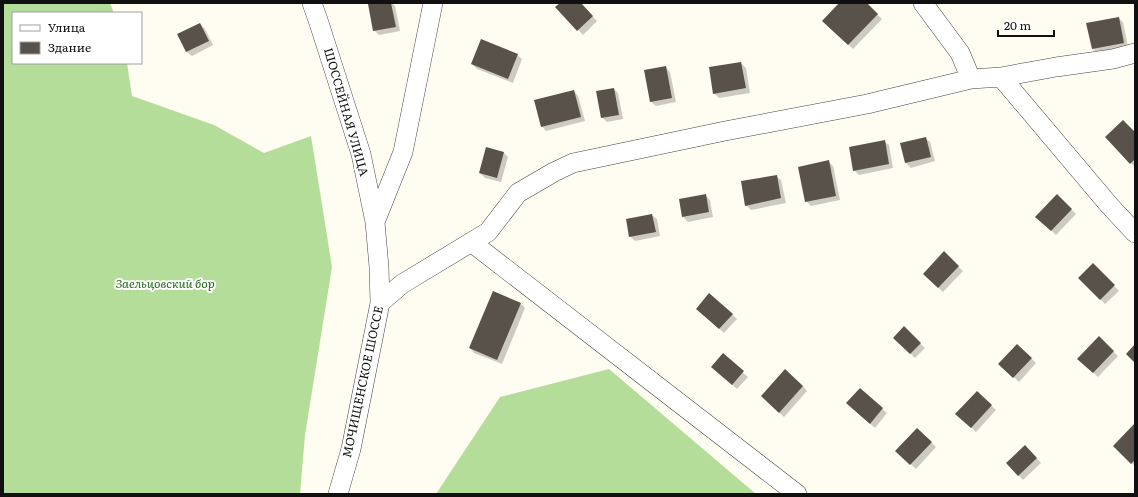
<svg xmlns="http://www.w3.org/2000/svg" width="1138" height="497" font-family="Literata,serif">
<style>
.forest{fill:#b3dd98}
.shadow{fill:#0003}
.building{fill:#59524b}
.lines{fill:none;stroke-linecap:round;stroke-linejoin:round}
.minor-casing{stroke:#434343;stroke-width:20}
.minor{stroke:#fff;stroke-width:19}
.labels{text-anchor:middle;stroke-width:4;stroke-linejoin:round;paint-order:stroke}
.street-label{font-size:12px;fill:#101010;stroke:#fff}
.park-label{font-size:12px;font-style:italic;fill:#276b1c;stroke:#fff}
</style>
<rect width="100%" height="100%" fill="#fffdf2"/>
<path class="forest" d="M3,3H110L114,13H13V63H127L132,96L214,125L264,153L311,136L332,267L305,435L300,494H3Z
M609,369L756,494H436L500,397Z"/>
<path class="shadow" d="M380,3H392L395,6L400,31L379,35L374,30Z
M561,3H580L597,21L583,35L557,7Z
M841,3H865L882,19L853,49L824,21Z
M1118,18L1123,22L1128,47L1097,53L1093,49Z
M200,24L205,29L213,45L192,56L187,52L178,35Z
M517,55L522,59L513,83L477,69L472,64Z
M741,63L746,68L750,93L719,98L714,93Z
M665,67L670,72L676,102L656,106L651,102Z
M614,89L618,93L623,119L607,122L602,117Z
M574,91L578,96L585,121L546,131L542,126Z
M1135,134V167L1106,137Z
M925,138L930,142L935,161L911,168L906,163L901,144Z
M884,141L889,145L893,168L859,175L854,170Z
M503,152L508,157L501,182L485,178L480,173Z
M828,161L833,166L840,200L811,206L806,201Z
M776,176L781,180L786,203L751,210L746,205Z
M705,195L710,200L713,217L688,222L683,217L680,200Z
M1057,196L1076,214L1056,235L1037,217Z
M652,215L657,219L660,236L635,241L630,236L627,219Z
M944,253L963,271L943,292L924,274Z
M1093,265L1119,291L1105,304L1080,278Z
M521,304L525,308L502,364L474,353L470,348Z
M702,313L732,314L737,319L724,333Z
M904,328L925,348L915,358L894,338Z
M1099,338L1118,356L1098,377L1079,359Z
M1017,345L1036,363L1019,382L1000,364Z
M723,355L748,377L737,389L717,372Z
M803,386L807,391L784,417L767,401Z
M860,389L887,413L875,428L852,408Z
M977,392L996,410L976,432L957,414Z
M1135,424V466L1114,446Z
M917,429L936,447L916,469L897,451Z
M1025,446L1041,463L1023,480L1007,463Z"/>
<path class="building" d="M375,3H391L396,27L373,31L368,4Z
M560,3H581L593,16L577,31L555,7Z
M839,3H867L878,14L848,45L822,21Z
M1119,17L1124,43L1092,49L1086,23Z
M200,23L209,41L186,52L177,34Z
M481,39L518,54L508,79L471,64Z
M741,62L746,88L713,94L709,67Z
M666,66L672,98L650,102L644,70Z
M614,88L619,115L601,118L596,91Z
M574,90L581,117L541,127L534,100Z
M1123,120L1135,132V159L1130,164L1105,137Z
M926,137L931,157L905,163L900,143Z
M885,140L889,164L853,171L849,147Z
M486,147L504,152L497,178L479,173Z
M829,160L836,196L805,202L798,167Z
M777,175L781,198L745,206L741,181Z
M706,194L709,212L682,217L679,199Z
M1057,194L1072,209L1051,231L1035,217Z
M652,214L656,232L629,237L626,219Z
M944,251L959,266L938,288L923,274Z
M1093,263L1115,285L1100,300L1078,278Z
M493,291L521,303L497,360L469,348Z
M709,293L733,314L719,329L696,309Z
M904,326L921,343L910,354L893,338Z
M1099,336L1114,351L1093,373L1077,359Z
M1017,344L1032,358L1013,378L998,364Z
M1135,344V363L1126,354Z
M723,353L744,371L732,385L711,367Z
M785,369L803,386L779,413L761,396Z
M860,388L883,408L870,424L846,403Z
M977,391L992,405L971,428L955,414Z
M1135,423V460L1131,464L1113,446Z
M917,428L932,442L910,465L895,451Z
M1025,445L1037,458L1018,476L1006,463Z"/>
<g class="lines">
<defs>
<path id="minor" d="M312,3L319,23L361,154L375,222L379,267L380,303L351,449L338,494
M923,3L960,53L971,79
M1001,77L1109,205L1135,233
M375,222L403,152L433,3
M471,242L797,494
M380,303L402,284L488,232L518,193L554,172L573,163L725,131L867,104L971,79L1001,77L1056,67L1113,59L1135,53"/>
</defs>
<use href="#minor" class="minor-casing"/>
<use href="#minor" class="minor"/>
</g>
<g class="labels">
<g class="street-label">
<text transform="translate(346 112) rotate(74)" y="4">ШОССЕЙНАЯ УЛИЦА</text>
<text transform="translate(363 382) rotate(-78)" y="4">МОЧИЩЕНСКОЕ ШОССЕ</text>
</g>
<g class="park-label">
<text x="165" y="288">Заельцовский бор</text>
</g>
</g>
<rect width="1138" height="497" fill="none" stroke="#101010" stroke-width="8"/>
<rect x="12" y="12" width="130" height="52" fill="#ffffff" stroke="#9f9f9f"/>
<rect x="20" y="25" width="20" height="6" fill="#ffffff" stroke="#9f9f9f"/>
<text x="48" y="32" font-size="12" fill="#101010">Улица</text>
<rect x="20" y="42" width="20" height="12" fill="#59524b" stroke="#9f9f9f"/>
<text x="48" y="52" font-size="12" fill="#101010">Здание</text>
<path d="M998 30v6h56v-6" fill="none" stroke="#101010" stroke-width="2"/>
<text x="1004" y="30" font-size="12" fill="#101010" stroke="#ffffff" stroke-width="3" paint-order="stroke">20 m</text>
</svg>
